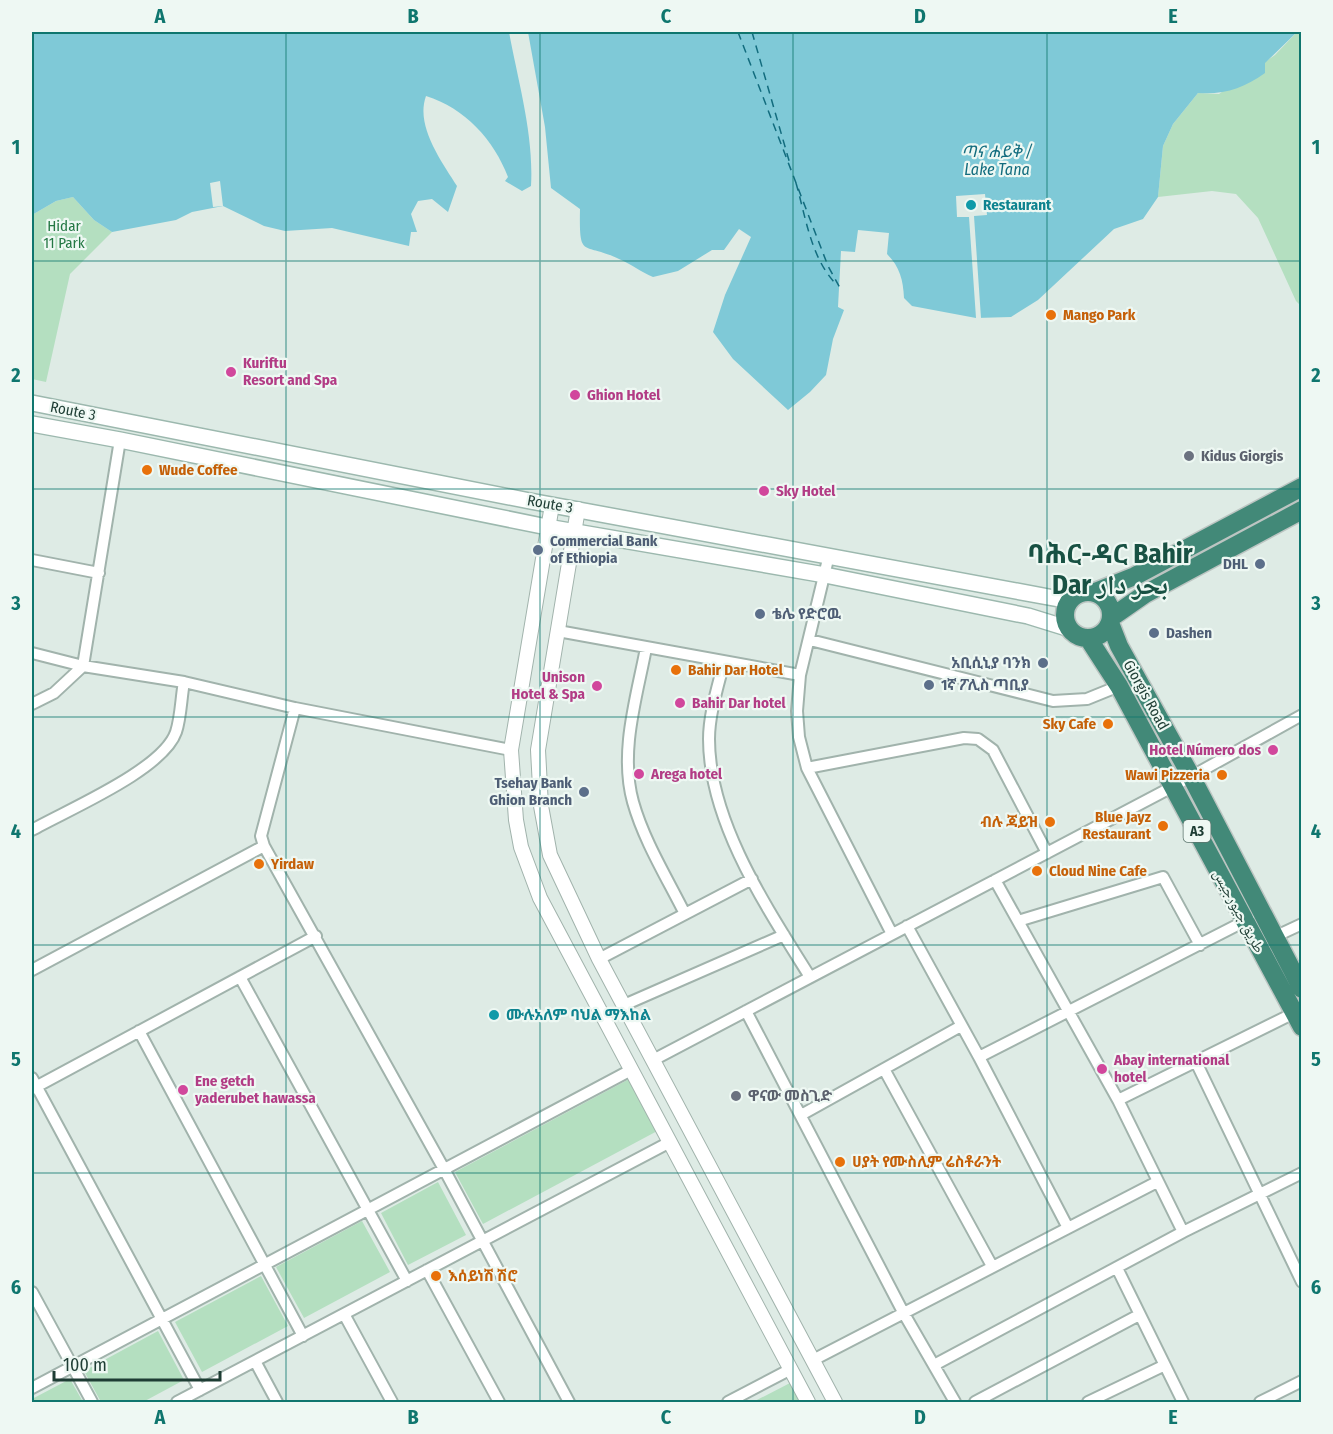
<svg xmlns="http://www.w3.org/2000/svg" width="1333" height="1434" font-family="'Fira Sans Condensed','Noto Naskh Arabic','Noto Sans Ethiopic',sans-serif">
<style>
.green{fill:#b4dfc0}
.water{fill:#7fc9d7}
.pier{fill:#deebe5}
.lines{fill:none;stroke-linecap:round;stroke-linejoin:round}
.ferry{stroke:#126c7e;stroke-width:1.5;stroke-dasharray:8 6;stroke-linecap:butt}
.minor-casing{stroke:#a1b3ac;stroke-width:14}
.tertiary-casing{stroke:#a1b3ac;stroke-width:16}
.secondary-casing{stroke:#9cb8ae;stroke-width:18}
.trunk-casing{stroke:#bcc5c2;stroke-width:21}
.minor{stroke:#fff;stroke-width:10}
.tertiary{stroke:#fff;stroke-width:14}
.secondary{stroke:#fff;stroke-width:15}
.trunk{stroke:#428978;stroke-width:18}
.grid{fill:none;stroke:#0f766e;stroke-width:1.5;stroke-opacity:0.55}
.culture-dot{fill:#0f9aa8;stroke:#eef8f3;stroke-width:2}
.food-dot{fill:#e8710a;stroke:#eef8f3;stroke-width:2}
.hotel-dot{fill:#d1479c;stroke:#eef8f3;stroke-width:2}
.worship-dot{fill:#6b7280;stroke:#eef8f3;stroke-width:2}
.service-dot{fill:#5c6f8a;stroke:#eef8f3;stroke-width:2}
.labels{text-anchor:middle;stroke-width:4.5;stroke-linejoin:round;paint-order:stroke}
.shield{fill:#eef8f3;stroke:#5c756d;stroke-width:1.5}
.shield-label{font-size:14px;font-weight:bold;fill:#1e3d34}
.culture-label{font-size:15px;font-weight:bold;fill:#0d838f;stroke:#eef8f3;text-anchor:start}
.park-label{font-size:15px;fill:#247844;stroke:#eef8f3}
.food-label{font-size:15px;font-weight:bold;fill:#c56008;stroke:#eef8f3;text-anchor:start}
.hotel-label{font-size:15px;font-weight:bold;fill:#b23c85;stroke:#eef8f3;text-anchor:start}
.street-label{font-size:15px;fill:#1e3d34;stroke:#eef8f3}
.worship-label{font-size:15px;font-weight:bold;fill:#5b616d;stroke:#eef8f3;text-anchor:start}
.service-label{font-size:15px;font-weight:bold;fill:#4e5e75;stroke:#eef8f3;text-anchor:start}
.water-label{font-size:16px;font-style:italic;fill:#126c7e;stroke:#eef8f3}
.town-label{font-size:27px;font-weight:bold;fill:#185143;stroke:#eef8f3}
.neatline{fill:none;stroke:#0f766e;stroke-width:2}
.grid-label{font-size:20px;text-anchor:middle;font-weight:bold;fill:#0f766e}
</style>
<rect width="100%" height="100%" fill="#deebe5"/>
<path class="green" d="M1297,32H1301V306L1296,301L1258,218L1236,194L1212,191L1158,197L1163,146L1173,124L1198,93L1219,94L1275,55Z
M73,197L94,220L112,232L70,274L46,382L32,379V215L56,201Z
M633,1077L661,1129L483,1224L455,1172Z
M438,1182L466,1235L408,1265L381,1213Z
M362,1221L390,1272L304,1318L276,1267Z
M261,1276L288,1326L202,1372L175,1322Z
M158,1331L184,1380L143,1402H101L84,1371Z
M70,1379L83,1402H32V1399Z
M790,1383L800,1402H753Z"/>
<path class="water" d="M32,32H509C518,81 534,135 531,186L522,191L505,181L508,177C494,140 465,108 426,96C415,126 442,162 457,186L448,212L432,199L418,201L411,214L417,232H411L409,246L332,228L285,231L264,226L223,206L192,212L176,220L112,232L94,220L73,197L56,201L32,215Z
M528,32H1297L1265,63V73C1244,88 1224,95 1198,93L1173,124L1163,146L1158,197L1143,219L1114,229L1038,300L1011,317L976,318L912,306L904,298C903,280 900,267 887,254L889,233L858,230L855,252L841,251L838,307L844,310L833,339L826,375L810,392L788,410L733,359L713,332L725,295L751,237L739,229L724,250H712L678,271L653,277C641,272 631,264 619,259C583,241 579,261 580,209L551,188L545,127Z"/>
<path class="pier" d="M220,181L223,206L213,207L210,183Z
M985,194L987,215L974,216L981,318H976L969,217H957L956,196Z"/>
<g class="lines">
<path class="ferry" d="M738,32L828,266L840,288
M752,32L790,164
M796,183C806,218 811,259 837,285"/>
<defs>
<path id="minor" d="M829,555L800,675L797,711L799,737L807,768L892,934
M32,560L99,573
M558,631L800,675
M810,640L1053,701L1087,699L1119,686
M646,648C637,696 619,752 633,802C644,841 667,878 685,914
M32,653L83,666L184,682L295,708L511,750
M724,662C718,686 709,714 709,739C709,822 767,908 810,977
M32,704L54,693L83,666L120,440
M295,708L261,836L264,846L444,1169L569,1402
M807,768L964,738L978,739L993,750L1047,853
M32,830C67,810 163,770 176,732C181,717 181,698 184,682
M995,880L1118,1100L1183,1232
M1018,921L1163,877L1200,945
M907,926L979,1057L1067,1226
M1272,938L1302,924
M599,959L752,879
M32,970L264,846
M240,977L407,1281
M624,1005L784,935
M746,1011L903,1312L955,1402
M139,1031L303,1336
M979,1057L1249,919
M655,1059L1174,786L1302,715
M1196,1062L1302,1282
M884,1069L992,1266
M32,1078L200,1390
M32,1089L316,936
M1118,1100L1294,1013
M801,1115L961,1026
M1117,1268L1183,1402
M427,1270L499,1402
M32,1292L92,1402
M344,1314L392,1402
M813,1360L1157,1182
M255,1361L277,1402
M936,1364L1183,1232L1302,1173
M32,1388L631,1070
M177,1402L670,1142
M728,1402L791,1369
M975,1402L1139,1315
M1088,1402L1163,1366
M1260,1402L1302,1381"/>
<path id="tertiary" d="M552,505L511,750L516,820L521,847L540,898L808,1402
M578,509L538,750L541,806L550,855L599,959L835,1402"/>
<path id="secondary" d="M32,403L530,501L1070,601
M32,424L120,440L547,527L825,575L1028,616L1070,629"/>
<path id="trunk" d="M1065 615a23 23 0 1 1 46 0a23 23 0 1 1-46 0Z
M1095,592L1135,576L1302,487
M1112,617L1145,594L1302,510
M1110,623L1119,646L1191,776L1302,989
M1088,638L1119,686L1302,1027"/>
</defs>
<use href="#minor" class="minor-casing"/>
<use href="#tertiary" class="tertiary-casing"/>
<use href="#secondary" class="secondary-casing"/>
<use href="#trunk" class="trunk-casing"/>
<use href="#minor" class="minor"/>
<use href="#tertiary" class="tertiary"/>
<use href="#secondary" class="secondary"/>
<use href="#trunk" class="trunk"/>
</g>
<path class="grid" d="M286,32V1402M540,32V1402M793,32V1402M1047,32V1402M32,261H1302M32,489H1302M32,717H1302M32,945H1302M32,1173H1302"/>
<g class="culture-dot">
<circle cx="971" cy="205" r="6"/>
<circle cx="494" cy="1015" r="6"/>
</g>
<g class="food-dot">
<circle cx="1051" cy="315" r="6"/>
<circle cx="147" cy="470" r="6"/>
<circle cx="676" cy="670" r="6"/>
<circle cx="1108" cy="724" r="6"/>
<circle cx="1222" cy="775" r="6"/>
<circle cx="1050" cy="822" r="6"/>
<circle cx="1163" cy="826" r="6"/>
<circle cx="259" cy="864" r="6"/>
<circle cx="1037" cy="871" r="6"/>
<circle cx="840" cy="1162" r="6"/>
<circle cx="436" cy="1276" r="6"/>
</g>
<g class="hotel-dot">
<circle cx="231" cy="372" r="6"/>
<circle cx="575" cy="395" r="6"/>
<circle cx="764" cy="491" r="6"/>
<circle cx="597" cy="686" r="6"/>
<circle cx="680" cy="703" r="6"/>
<circle cx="1273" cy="750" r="6"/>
<circle cx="639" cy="774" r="6"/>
<circle cx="1102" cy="1069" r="6"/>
<circle cx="183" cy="1090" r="6"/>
</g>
<g class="worship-dot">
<circle cx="1189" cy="456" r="6"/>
<circle cx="736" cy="1096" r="6"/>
</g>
<g class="service-dot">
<circle cx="538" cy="550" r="6"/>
<circle cx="1260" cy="564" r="6"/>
<circle cx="760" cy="614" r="6"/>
<circle cx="1154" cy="633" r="6"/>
<circle cx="1043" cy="663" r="6"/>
<circle cx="929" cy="685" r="6"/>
<circle cx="584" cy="792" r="6"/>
</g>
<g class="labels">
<rect class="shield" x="1183.5" y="820" width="27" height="22" rx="4.5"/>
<g class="shield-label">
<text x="1197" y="836">A3</text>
</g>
<g class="culture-label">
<text x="983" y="210">Restaurant</text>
<text x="506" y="1020">ሙሉአለም ባህል ማእከል</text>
</g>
<g class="park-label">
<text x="64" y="231">Hidar<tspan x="64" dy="17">11 Park</tspan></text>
</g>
<g class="food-label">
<text x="1063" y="320">Mango Park</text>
<text x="159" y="475">Wude Coffee</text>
<text x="688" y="675">Bahir Dar Hotel</text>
<text x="1096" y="729" text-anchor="end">Sky Cafe</text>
<text x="1210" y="780" text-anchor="end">Wawi Pizzeria</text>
<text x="1151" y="822" text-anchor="end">Blue Jayz<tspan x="1151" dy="17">Restaurant</tspan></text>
<text x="1038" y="827" text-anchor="end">ብሉ ጃይዝ</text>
<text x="271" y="869">Yirdaw</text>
<text x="1049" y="876">Cloud Nine Cafe</text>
<text x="852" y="1167">ሀያት የሙስሊም ሬስቶራንት</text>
<text x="448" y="1281">እሰይነሽ ሽሮ</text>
</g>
<g class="hotel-label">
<text x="243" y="368">Kuriftu<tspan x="243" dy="17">Resort and Spa</tspan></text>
<text x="587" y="400">Ghion Hotel</text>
<text x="776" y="496">Sky Hotel</text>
<text x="585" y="682" text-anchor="end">Unison<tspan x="585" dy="17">Hotel &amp; Spa</tspan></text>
<text x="692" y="708">Bahir Dar hotel</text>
<text x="1261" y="755" text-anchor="end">Hotel Número dos</text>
<text x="651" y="779">Arega hotel</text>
<text x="1114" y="1065">Abay international<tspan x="1114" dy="17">hotel</tspan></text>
<text x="195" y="1086">Ene getch<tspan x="195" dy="17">yaderubet hawassa</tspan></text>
</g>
<g class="street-label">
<text transform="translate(73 411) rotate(11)" y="5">Route 3</text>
<text transform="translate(550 504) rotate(10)" y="5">Route 3</text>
<text transform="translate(1146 695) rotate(61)" y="5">Giorgis Road</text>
<text transform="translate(1239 911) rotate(62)" y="5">طريق جيورجيس</text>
</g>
<g class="worship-label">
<text x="1201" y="461">Kidus Giorgis</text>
<text x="748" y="1101">ዋናው መስጊድ</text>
</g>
<g class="service-label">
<text x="550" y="546">Commercial Bank<tspan x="550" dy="17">of Ethiopia</tspan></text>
<text x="1248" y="569" text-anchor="end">DHL</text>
<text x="772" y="619">ቴሌ የድሮዉ</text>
<text x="1166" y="638">Dashen</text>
<text x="1031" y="668" text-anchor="end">አቢሲኒያ ባንክ</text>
<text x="941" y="690">1ኛ ፖሊስ ጣቢያ</text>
<text x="572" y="788" text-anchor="end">Tsehay Bank<tspan x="572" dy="17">Ghion Branch</tspan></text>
</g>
<g class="water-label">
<text x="997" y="157">ጣና ሐይቅ /<tspan x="997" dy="18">Lake Tana</tspan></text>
</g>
<g class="town-label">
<text x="1110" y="563">ባሕር-ዳር Bahir<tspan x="1110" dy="31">Dar بحر دار</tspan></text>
</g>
</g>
<rect width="1333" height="1434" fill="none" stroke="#eef8f3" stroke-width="66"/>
<path d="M54 1371v9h166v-9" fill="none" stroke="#1e3d34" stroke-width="3"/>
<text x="63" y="1371" font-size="18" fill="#1e3d34" stroke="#eef8f3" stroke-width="4.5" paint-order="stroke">100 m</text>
<rect x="33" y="33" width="1267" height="1368" class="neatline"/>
<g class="grid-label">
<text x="160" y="23">A</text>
<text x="413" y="23">B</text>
<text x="666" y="23">C</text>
<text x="920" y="23">D</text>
<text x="1173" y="23">E</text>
<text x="16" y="154">1</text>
<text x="1316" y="154">1</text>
<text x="16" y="382">2</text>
<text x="1316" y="382">2</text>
<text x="16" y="610">3</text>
<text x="1316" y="610">3</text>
<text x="16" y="838">4</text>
<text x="1316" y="838">4</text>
<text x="16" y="1066">5</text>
<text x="1316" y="1066">5</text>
<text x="16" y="1294">6</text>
<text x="1316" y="1294">6</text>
<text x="160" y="1424">A</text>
<text x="413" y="1424">B</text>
<text x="666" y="1424">C</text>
<text x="920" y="1424">D</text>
<text x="1173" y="1424">E</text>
</g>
</svg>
